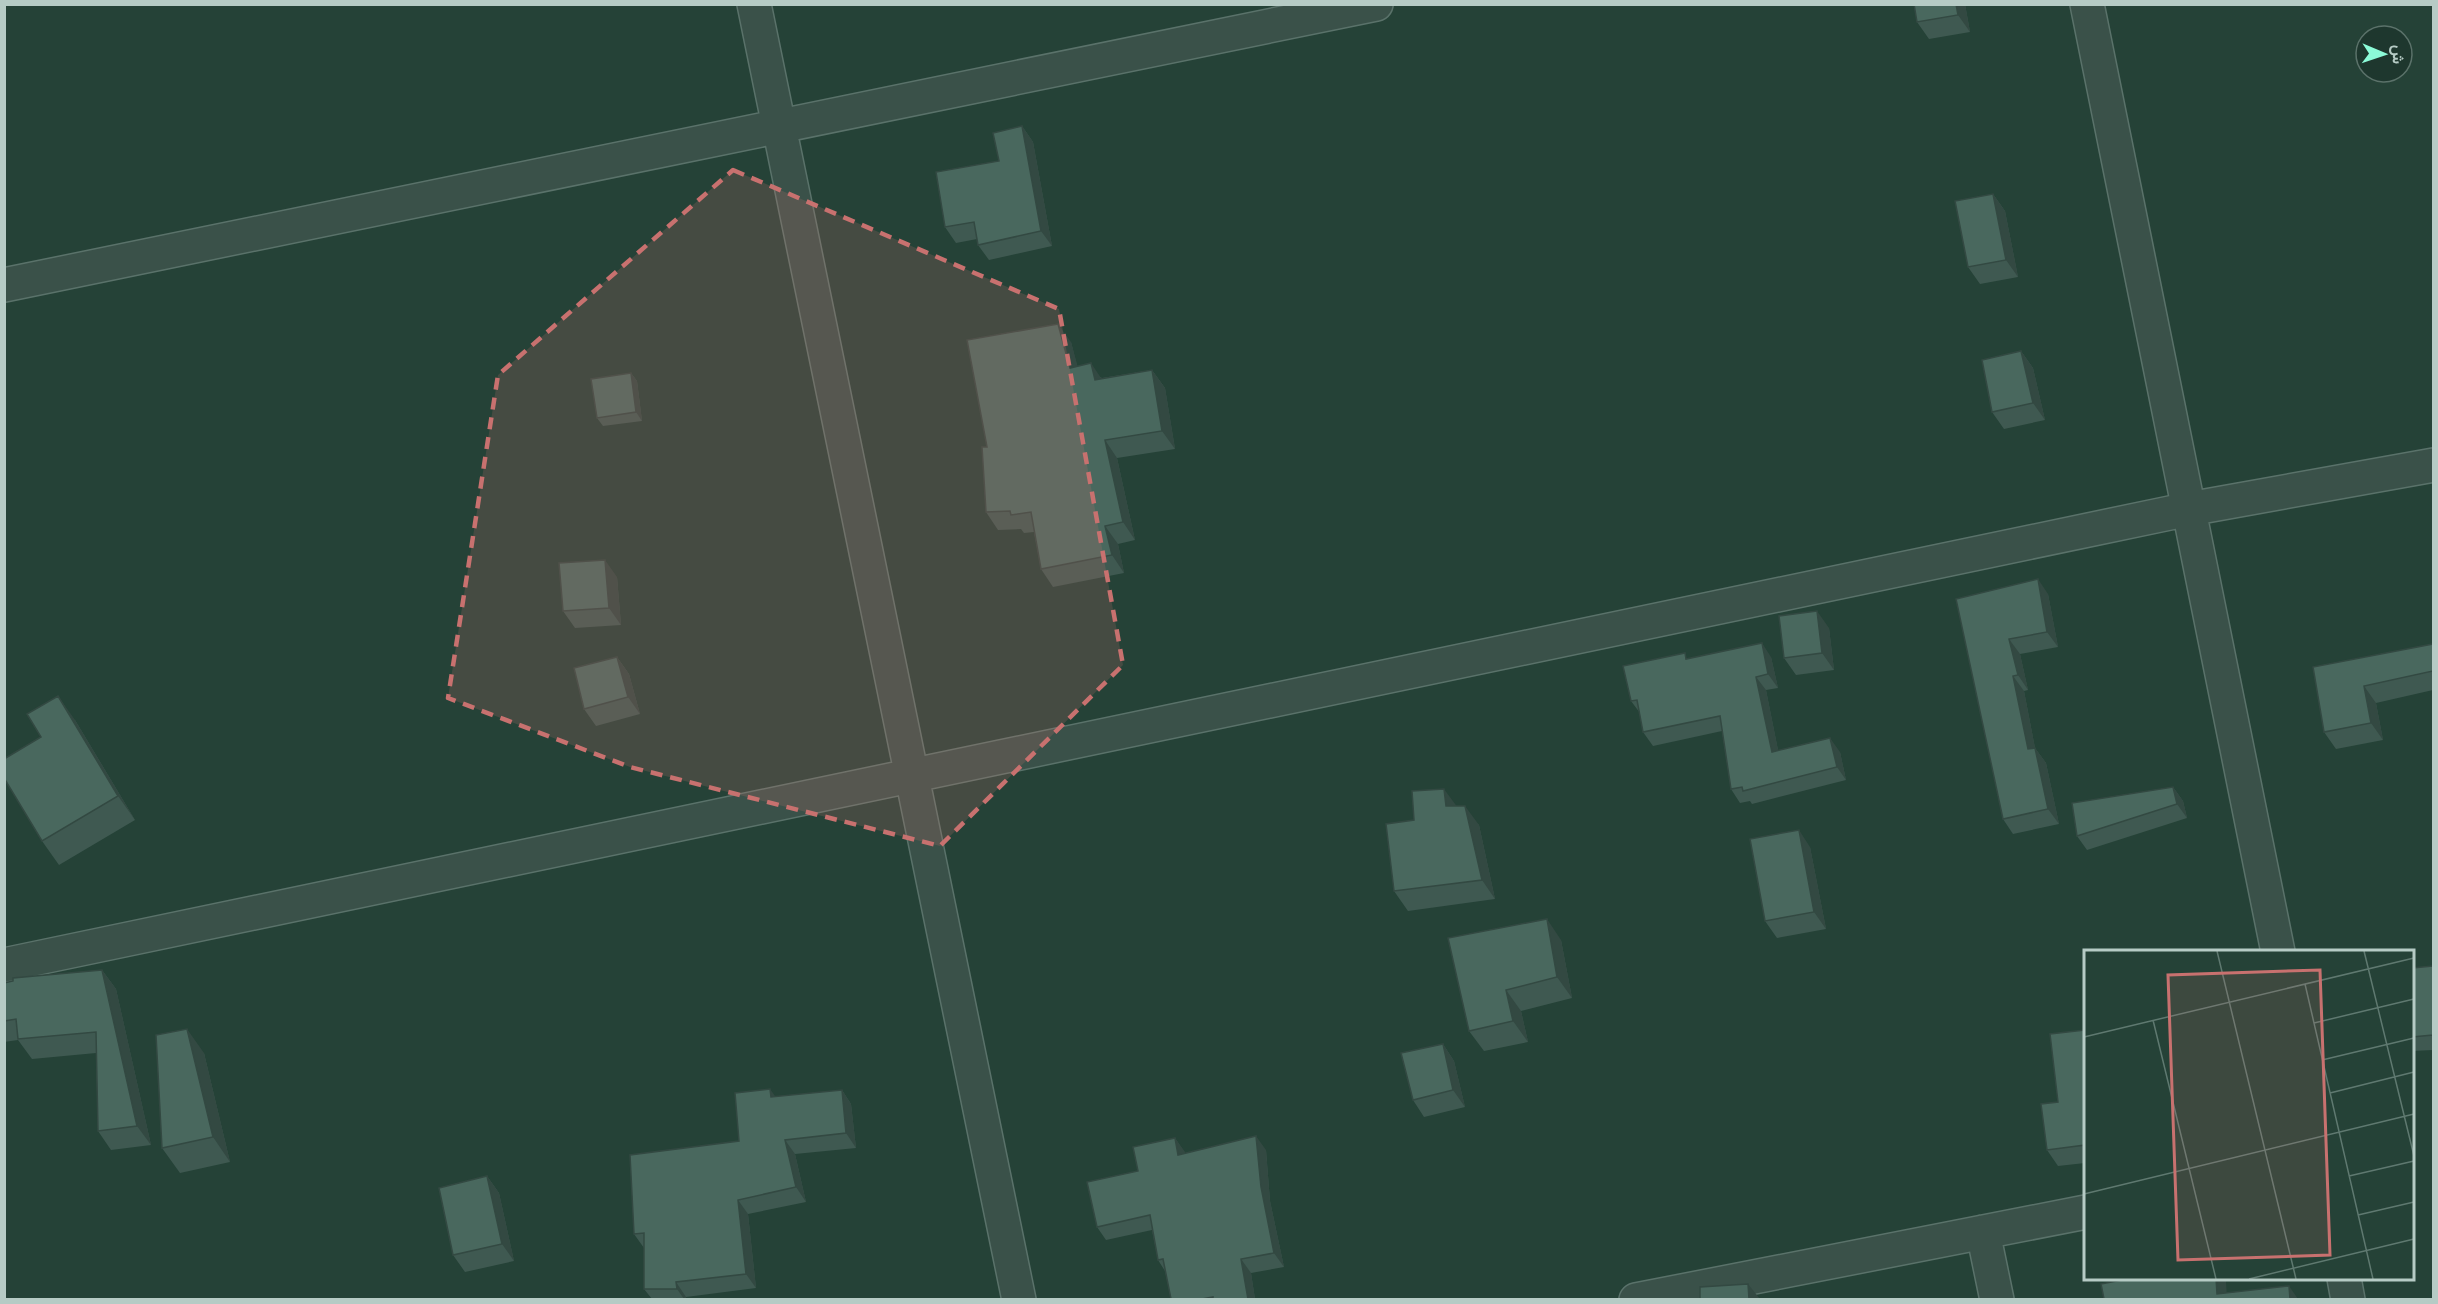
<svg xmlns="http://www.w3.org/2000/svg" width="2438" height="1304" font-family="Signika,Vazirmatn,sans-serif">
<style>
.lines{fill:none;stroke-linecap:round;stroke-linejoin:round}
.street-casing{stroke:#5a726a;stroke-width:36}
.street{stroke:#3a5149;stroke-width:33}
.wall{fill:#3f5951}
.shaded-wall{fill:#334942}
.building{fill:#49685e;stroke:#334942;stroke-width:1.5}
.marked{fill:#c8716f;fill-opacity:0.2;stroke:#c8716f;stroke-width:4.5;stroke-dasharray:12 8;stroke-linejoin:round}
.inset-road{fill:none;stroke:#5f7970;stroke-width:1.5}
.view{fill:#c8716f;fill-opacity:0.15;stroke:#c8716f;stroke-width:3}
.inset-edge{fill:none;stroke:#b6cbc5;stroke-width:3}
</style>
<rect width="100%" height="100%" fill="#254237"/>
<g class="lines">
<defs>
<path id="street" d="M754,4L1019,1300
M2087,4L2278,952
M4,285L1376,4
M4,965L2189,509L2434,465
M1983,1232L1997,1300
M2344,1278L2348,1300
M1636,1300L2086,1212"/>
</defs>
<use href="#street" class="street-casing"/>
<use href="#street" class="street"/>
</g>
<path class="wall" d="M1965,4L1970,32L1929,39L1917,22Z
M1022,126L1033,142L1052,246L989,260L978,245L977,239L956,243L945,227L999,161Z
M1993,194L2005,211L2018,277L1980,284L1968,267Z
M1071,342L1077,366L1102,378L1152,370L1165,388L1175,449L1117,458L1135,540L1118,544L1124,573L1053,587L1041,569L1034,532L1024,533L1021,529L998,530L986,512L987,447Z
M2021,351L2033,368L2045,420L2004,429L1992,412Z
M631,373L637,381L642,421L603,426L597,418Z
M617,577L621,625L575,628L563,611Z
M2048,594L2058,647L2020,654L2028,690L2024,691L2035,748L2046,763L2059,824L2013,834L2003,819L1956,599Z
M1829,628L1834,670L1796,675L1784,658Z
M2433,644V690L2376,703L2383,740L2336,749L2324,732L2313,667Z
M617,657L629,674L640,714L596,726L584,709Z
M1771,657L1778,688L1766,690L1778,750L1840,752L1846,780L1752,804L1750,801L1740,803L1731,789L1722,731L1653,746L1643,732L1640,713L1631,701L1688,658Z
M75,720L135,820L59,865L42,841Z
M2173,787L2183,801L2187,818L2087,850L2077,836Z
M1456,806L1479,825L1495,899L1408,911L1394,891L1414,820Z
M1810,847L1826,929L1777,938L1765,921Z
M1448,938L1561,940L1572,998L1521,1011L1528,1042L1484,1051L1469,1031Z
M2433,966V1050L2412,1051V968Z
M102,970L116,989L151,1145L111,1150L98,1131L96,1053L32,1059L18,1040L4,1042V983Z
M2085,1030V1163L2058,1166L2047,1150L2058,1102Z
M1443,1044L1454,1061L1465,1107L1424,1117L1413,1100Z
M204,1053L230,1162L180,1173L162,1148Z
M842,1090L851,1104L856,1148L795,1154L806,1202L748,1214L756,1288L686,1297V1299H652L644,1289V1248L634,1234L739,1141L775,1097Z
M1175,1138L1185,1153L1266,1150L1270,1201L1284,1267L1251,1273L1255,1299H1171L1165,1271L1158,1260L1152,1230L1106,1240L1097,1227L1138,1171Z
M487,1176L499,1193L514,1261L465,1272L453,1255Z"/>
<path class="shaded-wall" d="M1956,4H1965L1970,32L1958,15Z
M1022,126L1033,142L1052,246L1041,231Z
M1993,194L2005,211L2018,277L2006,260Z
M1058,324L1071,342L1083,386L1070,368Z
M2021,351L2033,368L2045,420L2033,403Z
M1091,363L1103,381L1095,380Z
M1152,370L1165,388L1175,449L1162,431Z
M631,373L637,381L642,421L636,412Z
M1105,440L1117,458L1135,540L1123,522Z
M1105,526L1118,544L1124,573L1112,555Z
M605,560L617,577L621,625L609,608Z
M2038,579L2048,594L2058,647L2047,632Z
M1817,611L1829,628L1834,670L1822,653Z
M2009,639L2020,654L2028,690L2018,675Z
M1762,643L1771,657L1778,688L1768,674Z
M617,657L629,674L640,714L628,697Z
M2013,676L2024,691L2035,748L2046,763L2059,824L2048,809L2028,749Z
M1756,677L1766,690L1781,765L1772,752Z
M2364,686L2376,703L2383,740L2371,723Z
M58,696L75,720L135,820L118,796Z
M1830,738L1840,752L1846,780L1837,767Z
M2173,787L2183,801L2187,818L2177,804Z
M1444,789L1458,808L1446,806Z
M1465,806L1479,825L1495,899L1482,880Z
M1799,830L1810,847L1826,929L1814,912Z
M1547,919L1561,940L1572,998L1557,977Z
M102,970L116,989L151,1145L137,1126Z
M1506,990L1521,1011L1528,1042L1513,1021Z
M187,1029L204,1053L230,1162L213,1137Z
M1443,1044L1454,1061L1465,1107L1453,1090Z
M770,1089L780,1103L771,1097Z
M842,1090L851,1104L856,1148L846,1133Z
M1256,1136L1266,1150L1270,1201L1284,1267L1274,1253L1261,1187Z
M1175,1138L1185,1152L1188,1168L1178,1155Z
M785,1140L795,1154L806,1202L796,1187Z
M487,1176L499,1193L514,1261L502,1244Z
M738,1200L748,1214L756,1288L746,1274Z
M1241,1259L1251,1273L1255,1299H1248Z
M2216,1278H2224L2226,1281L2227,1299L2217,1294Z
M676,1282L686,1297V1299H684L677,1289Z
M1748,1284L1760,1299H1749Z
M2289,1286L2298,1299H2290Z"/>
<path class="building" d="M1914,4H1956L1958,15L1917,22Z
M1022,126L1041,231L978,245L974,222L945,227L936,172L999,161L993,133Z
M1993,194L2006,260L1968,267L1955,201Z
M1058,324L1070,368L1091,363L1095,380L1152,370L1162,431L1105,440L1123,522L1105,526L1112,555L1041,569L1031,512L1011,515L1010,511L986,512L982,447H987L967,340Z
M2021,351L2033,403L1992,412L1982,360Z
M631,373L636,412L597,418L591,379Z
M605,560L609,608L563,611L559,563Z
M2038,579L2047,632L2009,639L2018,675L2013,676L2028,749L2035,748L2048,809L2003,819L1956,599Z
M1817,611L1822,653L1784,658L1779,616Z
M1762,643L1768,674L1756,677L1772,752L1830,738L1837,767L1743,791L1742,787L1731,789L1720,716L1643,732L1637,700L1631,701L1623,666L1685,653L1686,659Z
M2433,644V671L2364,686L2371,723L2324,732L2313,667Z
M617,657L628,697L584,709L574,668Z
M58,696L118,796L42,841L4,778V759L41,737L27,714Z
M2173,787L2177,804L2077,836L2072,803Z
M1444,789L1446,806H1465L1482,880L1394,891L1386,824L1414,820L1412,791Z
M1799,830L1814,912L1765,921L1750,839Z
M1547,919L1557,977L1506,990L1513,1021L1469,1031L1448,938Z
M2433,966V1035L2412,1037V968Z
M102,970L137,1126L98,1131L96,1032L18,1039L16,1019L4,1021V983L13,981V978Z
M187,1029L213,1137L162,1148L156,1035Z
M2085,1030V1145L2047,1150L2041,1104L2058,1102L2050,1034Z
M1443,1044L1453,1090L1413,1100L1401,1053Z
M770,1089L771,1097L842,1090L846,1133L785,1140L796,1187L738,1200L746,1274L676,1282L677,1289H644V1233L634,1234L630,1155L739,1141L735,1093Z
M1256,1136L1261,1187L1274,1253L1241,1259L1248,1299H1213V1297L1202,1299H1171L1163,1259L1158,1260L1150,1215L1097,1227L1087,1182L1138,1171L1133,1147L1175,1138L1178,1155Z
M487,1176L502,1244L453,1255L439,1188Z
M2132,1278H2216L2217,1294L2289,1286L2290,1299H2104L2101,1284Z
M1748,1284L1749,1299H1700V1287Z"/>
<path class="marked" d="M733,170L1059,309L1123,665L940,846L630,767L448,698L498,375Z"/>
<g transform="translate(2084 950)">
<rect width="330" height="330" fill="#254237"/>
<path class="inset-road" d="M133,1L212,329M280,1L330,206M221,34L289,329M69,70L132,329M230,73L330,49M0,87L330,8M238,110L330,88M246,143L330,122M265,226L330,211M0,244L330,164M274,265L330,252M165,329L330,289"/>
<path class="view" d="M236,20L246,305L94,310L84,25Z"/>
<rect width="330" height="330" class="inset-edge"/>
</g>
<rect width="2438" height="1304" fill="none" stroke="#b6cbc5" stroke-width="12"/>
<g transform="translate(2384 54) rotate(92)"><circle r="28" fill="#1e372e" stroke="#5b726a" stroke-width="1.5"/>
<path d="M0-4.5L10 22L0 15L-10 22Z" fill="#8cfbd8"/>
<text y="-9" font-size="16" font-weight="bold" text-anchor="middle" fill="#b6cbc5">ش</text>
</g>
</svg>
